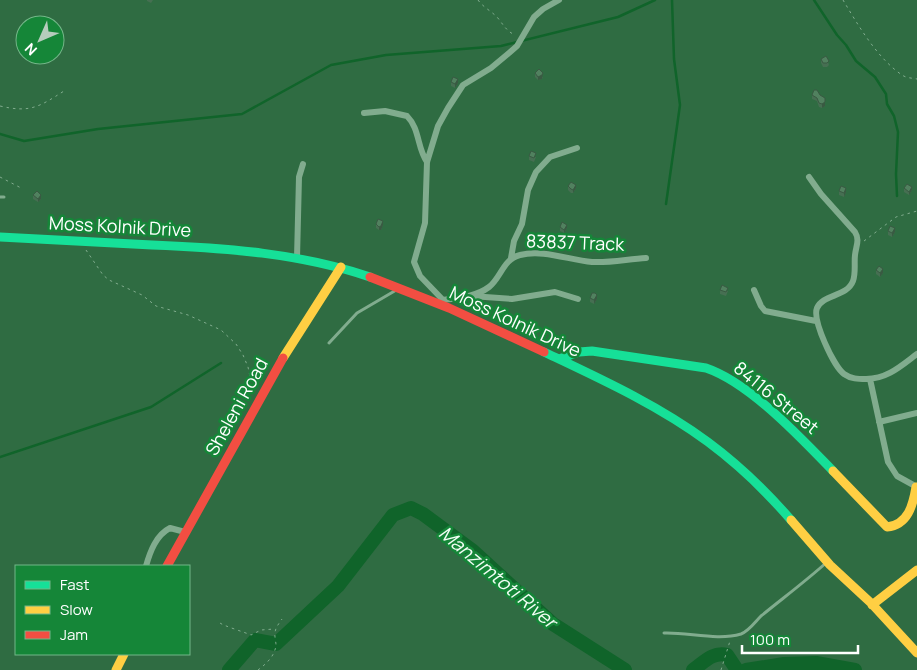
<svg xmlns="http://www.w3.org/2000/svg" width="917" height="670" font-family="Manrope,sans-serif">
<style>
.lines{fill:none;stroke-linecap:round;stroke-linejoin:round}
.stream{stroke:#10642a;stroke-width:2.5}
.river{stroke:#10642a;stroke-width:14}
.path{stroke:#81ac8e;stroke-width:1;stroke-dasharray:2.5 4;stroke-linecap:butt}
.lane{stroke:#81ac8e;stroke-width:3}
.street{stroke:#81ac8e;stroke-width:6}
.fast{stroke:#16e098;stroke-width:9}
.slow{stroke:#ffcf43;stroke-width:9}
.jam{stroke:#f24e42;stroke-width:9}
.wall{fill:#466f52}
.shaded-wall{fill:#395a42}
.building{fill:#51815f;stroke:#395a42}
.labels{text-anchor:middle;stroke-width:5;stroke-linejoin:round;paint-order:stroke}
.street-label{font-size:18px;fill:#fff;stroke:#158638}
.water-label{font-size:19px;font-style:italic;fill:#f2fef5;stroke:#158638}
</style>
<rect width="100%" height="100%" fill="#2f6c42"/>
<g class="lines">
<path class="stream" d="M814,0L837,35L846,45L856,61L875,77L886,94L887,104L894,116L898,132L896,174L897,196
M0,134L24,141L98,129L242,114L331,65L386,55L501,46L618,17L655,0
M666,204L680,105L674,59L672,0
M0,457L151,407L221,363"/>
<path class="river" d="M229,670L255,640L276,644L338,586L393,515L411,508L423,514L473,551L553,624L625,670
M693,670C703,663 713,651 727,655L737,670
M746,670L784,664L816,663L855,670"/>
<path class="path" d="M478,0C483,7 491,11 497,17C503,24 506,31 515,35
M843,0C858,25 877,58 902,75C906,78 912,78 917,79
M0,106C30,113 39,107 64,91
M0,177L23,189
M864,241L896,217L917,211
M86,250L103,275L109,280L142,295L156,306L188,315L221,330L236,344L243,355L248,367L252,386L256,389
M220,623C224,626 244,632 251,635L261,630L274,629
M258,670C266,664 275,656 276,645C276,643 275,638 275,637C274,629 278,625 282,619
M721,670L730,641"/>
<path class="lane" d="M0,197H4
M329,343L357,313L398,289
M664,633C688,632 717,641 741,634C749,631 755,622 761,616C783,598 806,581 827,562"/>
<path class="street" d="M364,113L385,111L407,116C420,129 417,148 427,162
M809,177L821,194L855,232C860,240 856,246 855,255C854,263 856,273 853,281C847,297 823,294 817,308C812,320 834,367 844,374C851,379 858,379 866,379C887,379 901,366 917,354
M297,258L299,177L303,164
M511,258L514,241L522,224L528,190L536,172L550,157L577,148
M754,290L761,306L765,311L816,321
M471,296L512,299L555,292L578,299
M441,300C456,299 476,297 489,287C501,278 503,259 520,255C543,249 569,260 592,262C610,263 628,259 646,258
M443,300L420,276L414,262L425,223L427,162L438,126L448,108L463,85L491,68L509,53L517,46L534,17L543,9L559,0
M870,379L888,462L897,476L917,487
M879,422L917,413
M146,566C150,552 156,535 170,528L185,532"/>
<path class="fast" d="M0,237C51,240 101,242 152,245C226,248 299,253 370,277
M544,352C601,379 658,405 708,442C739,465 766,491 791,520
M559,359L579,352L592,351L706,368C750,383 801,438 833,471"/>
<path class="slow" d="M283,358L341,267
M833,471L887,527C908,525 913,505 916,487
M791,520L830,565L871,603L917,653
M872,605L917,570
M116,670L124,654"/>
<path class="jam" d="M370,277L449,308L544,352
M167,566L283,358"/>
</g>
<path class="wall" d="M147,0H153L151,3L147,1Z
M826,56L829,65L827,67H823L821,63V59Z
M535,73L543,77L542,79L538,80L535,77Z
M451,82L458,83L455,88L451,86Z
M812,95H820L825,106L822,108L819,107L817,101L812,99Z
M529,156L536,157L534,162L529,160Z
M568,186L576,188L573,193H571L568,190Z
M904,188L912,190L909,195L904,192Z
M839,191L846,192L844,197L839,195Z
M33,195L41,199L38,202L33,199Z
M376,224L383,225L381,230H379L376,228Z
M560,227L567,228L564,233L560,231Z
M888,231L895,232L892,237L888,235Z
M876,270L883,273L880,277L876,274Z
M720,290L728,291L726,296L720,294Z
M590,298L597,299L594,304L590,302Z"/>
<path class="shaded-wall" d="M543,73L542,79L538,80V77Z
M458,79V83L455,88V84Z
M825,102V106L822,108V104Z
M576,185V188L573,193V190Z
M912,187V190L909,195V192Z
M846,188V192L844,197V193Z
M41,195V199L38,202V199Z
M383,221V225L381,230H379V227Z
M567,225V228L564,233V230Z
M895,228V232L892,237V233Z
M883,269V273L880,277V273Z
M597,295V299L594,304V300Z"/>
<path class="building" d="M826,56L829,61L827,63H823L821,59Z
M539,69L543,73L542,75L538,77L535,73Z
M453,77L458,79L455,84L451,82Z
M814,90H817L820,95L825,98V102L822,104L819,103L817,98L812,95Z
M531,151L536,153L534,158L529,156Z
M571,182L576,185L573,190L571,189L568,186Z
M907,184L912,187L909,192L904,188Z
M841,186L846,188L844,193L839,191Z
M37,191L41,195L38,199L33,195Z
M378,219L383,221L381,226L379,227L376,224Z
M562,222L567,225L564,230L560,227Z
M890,226L895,228L892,233L888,231Z
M879,266L883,269L880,273L876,270Z
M722,285L728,288L726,292L720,290Z
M592,293H595L597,295L594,300L590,298Z"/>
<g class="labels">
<g class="street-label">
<text transform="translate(120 227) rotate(3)" y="6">Moss Kolnik Drive</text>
<text transform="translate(575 243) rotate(2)" y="6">83837 Track</text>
<text transform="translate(515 322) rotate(25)" y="6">Moss Kolnik Drive</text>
<text transform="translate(776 398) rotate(39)" y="6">84116 Street</text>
<text transform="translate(237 407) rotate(-61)" y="6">Sheleni Road</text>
</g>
<g class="water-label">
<text transform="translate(498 577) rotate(40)" y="7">Manzimtoti River</text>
</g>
</g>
<rect x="15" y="565" width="175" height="90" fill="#158638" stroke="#73b688"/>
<rect x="25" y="581" width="25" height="8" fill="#16e098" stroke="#73b688"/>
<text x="60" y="590" font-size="15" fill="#ffffff">Fast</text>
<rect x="25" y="606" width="25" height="8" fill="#ffcf43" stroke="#73b688"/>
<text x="60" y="615" font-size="15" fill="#ffffff">Slow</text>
<rect x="25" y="631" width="25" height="8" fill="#f24e42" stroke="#73b688"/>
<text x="60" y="640" font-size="15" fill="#ffffff">Jam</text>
<g transform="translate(40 40) rotate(225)"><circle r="24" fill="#158638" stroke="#73b688"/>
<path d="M0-4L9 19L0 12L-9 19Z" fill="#b6ccbd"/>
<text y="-8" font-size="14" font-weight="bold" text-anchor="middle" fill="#ffffff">N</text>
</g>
<path d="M742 645v8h116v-8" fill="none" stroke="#ffffff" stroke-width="2.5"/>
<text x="750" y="645" font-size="15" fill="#ffffff" stroke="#158638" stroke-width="4" paint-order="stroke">100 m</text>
</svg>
